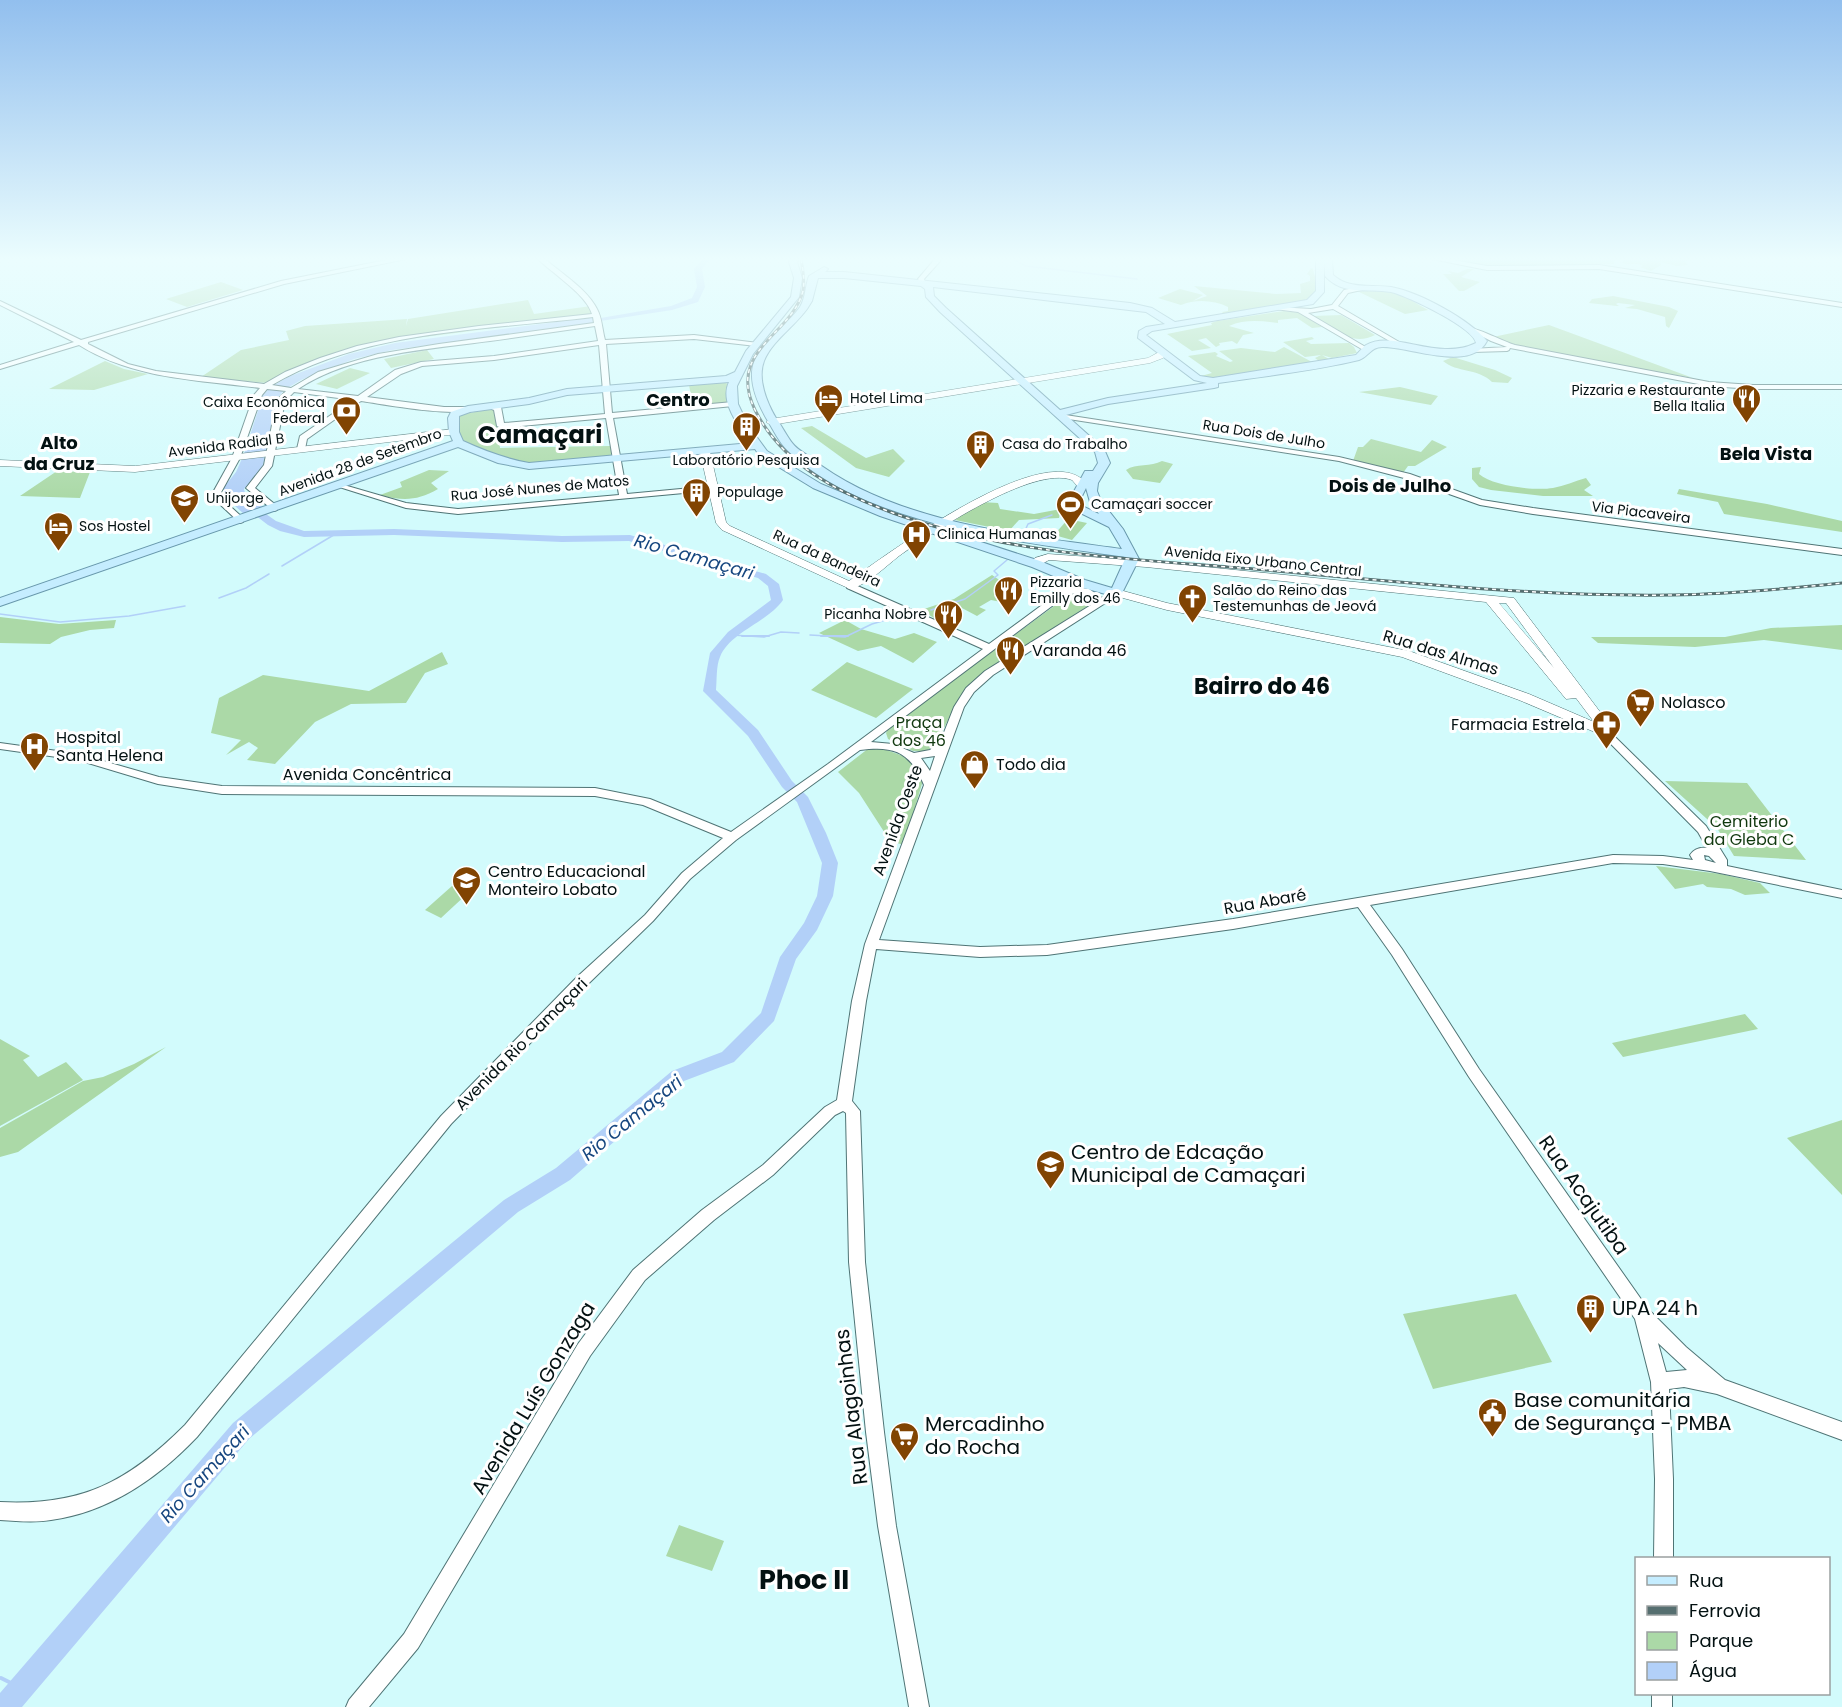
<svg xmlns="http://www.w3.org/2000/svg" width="1842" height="1707" font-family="Poppins,sans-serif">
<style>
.green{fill:#abd9a7}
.water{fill:#b2d0f8}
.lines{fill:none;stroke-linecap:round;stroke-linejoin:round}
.stream-far2{stroke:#b2d0f8;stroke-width:1.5}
.stream-far1{stroke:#b2d0f8;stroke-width:2}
.stream{stroke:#b2d0f8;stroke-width:4}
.river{fill:#b2d0f8;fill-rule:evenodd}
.tertiary-casing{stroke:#4f7475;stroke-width:2}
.secondary-casing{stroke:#4f7475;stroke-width:1}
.primary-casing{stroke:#6898ac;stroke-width:2}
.tertiary{fill:#fff;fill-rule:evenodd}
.secondary{fill:#fff;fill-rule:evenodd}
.primary{fill:#c5edff;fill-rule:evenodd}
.rail-casing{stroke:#566f70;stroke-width:3}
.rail{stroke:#fff;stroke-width:1.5;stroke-dasharray:4;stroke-linecap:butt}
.labels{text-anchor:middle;stroke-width:6;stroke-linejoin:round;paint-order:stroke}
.far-poi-label{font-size:14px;fill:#031112;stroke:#fff;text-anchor:start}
.far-street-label{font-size:14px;fill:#031112;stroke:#fff}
.poi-label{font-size:16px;fill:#031112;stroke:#fff;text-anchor:start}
.street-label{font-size:16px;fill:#031112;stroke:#fff}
.park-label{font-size:16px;fill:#11390f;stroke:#fff}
.far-district-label{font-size:18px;font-weight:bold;fill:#031112;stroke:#fff}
.water-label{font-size:18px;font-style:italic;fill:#16467f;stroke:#fff}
.near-poi-label{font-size:20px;fill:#031112;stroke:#fff;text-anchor:start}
.near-street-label{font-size:20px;fill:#031112;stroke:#fff}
.district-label{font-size:22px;font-weight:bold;fill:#031112;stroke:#fff}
.far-town-label{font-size:24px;font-weight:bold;fill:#031112;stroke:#fff}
.near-district-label{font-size:27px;font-weight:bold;fill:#031112;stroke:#fff}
</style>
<rect width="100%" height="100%" fill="#d2fbfc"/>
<path class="green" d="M1440,259H1615L1614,264L1490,267Z
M1624,259H1698L1685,261L1688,265L1677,266L1660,262L1661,265L1651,271L1640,267L1643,266C1637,262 1629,266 1622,263Z
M1311,268L1313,269L1316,281L1315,293L1306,301L1224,314L1222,312L1228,311V307C1214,300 1195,299 1181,305L1158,298L1180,289L1203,295L1193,301L1207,296L1194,286L1276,294L1301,293L1300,284L1310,281V276L1307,274Z
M1467,269H1474L1461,277L1480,282L1464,291H1459L1443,274H1452L1448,271L1458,273Z
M221,282L243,290L187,307L166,299Z
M1365,289L1400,294L1428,310L1405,314L1357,291Z
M1613,296L1669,307L1678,311L1669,328L1666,326L1665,317L1637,309L1625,308L1635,305L1618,303L1616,304L1619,306H1617L1589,303L1592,299Z
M528,300L534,314L591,306L597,315L370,344L312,361L267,383L201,377L241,350L289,340L286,331L305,326L407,319L406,326L408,319Z
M1284,311L1300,313L1322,327L1312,328L1297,318L1278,320V323C1261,321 1245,319 1229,326L1254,333L1243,335L1237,344L1232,341L1219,343L1220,345L1216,347L1206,338L1198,340L1211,348L1192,351L1167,334L1212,325L1211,323L1217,321Z
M1341,315L1375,335C1352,347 1333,329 1313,316Z
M1549,325L1693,378L1516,347L1493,337Z
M1312,337L1314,339L1306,341L1311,344L1349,343L1354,347L1357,353L1332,358L1322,355L1329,359L1319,361L1315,358L1321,355L1305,357L1283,342Z
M1284,347L1312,362L1210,378L1201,376L1212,373L1188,356L1215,352L1218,354L1216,356L1230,362L1233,361L1219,351L1241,348L1275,352Z
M427,350L434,359L391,368L384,359Z
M1453,357L1495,370L1512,378L1508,383L1492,382C1478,368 1457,373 1443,361Z
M105,361L124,369L148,374L94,390L49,389Z
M350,368L370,373L337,389L316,384Z
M723,382L728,384V403L693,406L689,385Z
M1400,387L1438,396L1431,405L1359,392Z
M491,409L495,410L496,414L500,448L610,446H612L614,459L537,465L499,459L461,440L459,437V415Z
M812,426L866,458L893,449L905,461L889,477L856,468L801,428Z
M1371,439L1421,452L1432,440L1447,447L1415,466H1408L1403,473L1353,461L1358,447H1363Z
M1162,461L1173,464L1160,483L1133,479L1126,470C1136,463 1151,467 1162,461Z
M1481,467L1479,474C1493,486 1534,491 1553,488C1564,486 1575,481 1586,478L1591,485L1584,490L1593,496H1543L1491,490L1479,487L1472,479V468Z
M429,470L449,471L431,483L438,489C417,501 403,501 380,495L402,487L400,482Z
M57,471L90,472L80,498L20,496Z
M1679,489L1767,504L1842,521V532L1724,514L1718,502L1677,494Z
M981,502L998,503L1000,509L1034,514L1061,509L1059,518L1019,520L1009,531L955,520Z
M1068,519L1087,523L1072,540L1054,535Z
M992,575L1011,588L1006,603L991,600L979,607L986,610L977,616L960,607L934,618L921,610L954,599Z
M1082,592L1092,596L1094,602L978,677L960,696L935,746L926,751H913L888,739L886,733L890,726L1072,593Z
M0,617L59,624L116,620L114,628L90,630L61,637L50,644L0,643Z
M845,620L861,629L895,639L914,633L937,642L913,663L881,646L858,651L819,633Z
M1842,625V650L1764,640L1695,647L1598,643L1591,637H1725L1771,628Z
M442,652L448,664L425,673L406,703L351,704L315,722L275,764L247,760L258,748L249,742L226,755L241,740L211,733L219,698L263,675L369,691Z
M847,662L913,689L876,718L811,690Z
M878,747L909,758L924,777L904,845L890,841L859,793L838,772L869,748Z
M1665,781L1747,783L1806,860L1734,856L1717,828Z
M1656,866L1721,874L1760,883L1770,893L1745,895L1731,889L1707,887L1703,884L1675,889Z
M452,886L468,893L441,918L425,910Z
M1745,1014L1758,1029L1623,1057L1612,1043Z
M0,1039L30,1056L23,1060L38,1077L66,1062L83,1080L0,1126Z
M166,1047L18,1152L0,1157V1128L83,1081L103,1077L134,1064Z
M1842,1120V1195L1787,1138Z
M1516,1294L1552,1362L1433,1389L1403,1314Z
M679,1525L724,1541L712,1571L666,1556Z"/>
<path class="water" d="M594,317L597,322L392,350L354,359L301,380L284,390L276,400L263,466L244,489L245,493L264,508L245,515L223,495L224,487L236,472L244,454L263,395L271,387L288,377L349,354L395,343Z"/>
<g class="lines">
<path class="stream-far2" d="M1012,259L1026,266L1137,279
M1023,535L1028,524L1052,515
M282,566L337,533
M219,598L246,588L269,574
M931,610L965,599L998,575L994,571L1007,560
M0,614L60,622L129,616L185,606
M732,635L764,637L781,632L799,633
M810,635L845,637L872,624L893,618"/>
<path class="stream-far1" d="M742,636H769
M821,636H848"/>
<path class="stream" d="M1,1678L21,1688"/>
<path class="river" d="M703,259H710L702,269L705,287L698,302L672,310L581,324L577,322L671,306L692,298L697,287L694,269Z
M246,500L276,521L304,531L394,529L562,536L630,535L766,574L779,584L783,600C768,622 730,632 720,657C716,666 717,680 716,690L758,730L792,781L808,797L826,833L838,863L833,896L817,930L796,959L774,1021L734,1062L684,1081L570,1180L518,1212L249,1439L22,1707H0V1693L233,1423L504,1200L556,1168L672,1071L722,1052L761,1013L780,957L804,923L817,896L822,863L797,802L782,787L748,736L703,691L710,653L728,632L771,600L768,586L758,578L629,541L562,542L394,535L304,537L280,531L268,525L242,505L241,503Z"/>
<defs>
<path id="tertiary" d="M391,259H406L284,284L88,342V344L128,364L156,371L264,384L285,372L320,358L357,346L399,337L479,326L592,314C586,294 553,274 538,259H545C562,274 587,289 597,309C602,318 602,329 605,340L694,335L758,343L759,344L756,346L694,339L606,344L612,413L733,402L737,404L733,406L613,418L627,494L713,486H716V490L458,514L406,508L333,485L337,483L406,503L458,509L619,495L606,418L501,428L497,426L494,410L485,406L489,404L501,407L504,423L605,414L599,345L494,360L422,366L401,374L367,397L444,407H468L472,409C457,418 382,404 361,401L307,439L305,449L301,451L297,449L300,436L353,400L294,392L285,401L272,466L255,488L277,506V510L274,511L246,488L264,465L277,400L286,391L267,389L262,395L240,458L219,496L243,518V522L240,523L211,496L232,458L254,395L260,388C198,380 133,379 79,345L0,369V365L74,342L0,305V301L81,340L281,281ZM593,317L594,323L439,344L378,354L318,372L291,388L272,385C365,330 488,330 593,317ZM595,326L598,341L494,356L421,362L395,370L358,396L298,389C350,354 429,349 490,341C525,336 560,331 595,326Z
M935,259H942L924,279L926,285H922L918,279Z
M1432,259H1448L1487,266L1599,265L1842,303V307L1599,269L1487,270Z
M1364,286L1366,289L1348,293L1338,306L1406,346V348H1402L1333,309L1308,313L1369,349V351H1365L1298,312L1275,309L1278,307L1311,309L1332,305L1344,290Z
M1470,328C1477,328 1505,342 1515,345L1709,382L1753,385H1842V389H1753L1709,386L1510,348L1509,350L1507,351L1473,352L1471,351V349L1507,347L1491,341L1470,330Z
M1059,414L1339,457L1410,474L1482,500L1533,508L1842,549V555L1533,514L1480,505L1404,478L1339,461L1062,418H1059Z
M1074,576L1079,579L1074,587L1089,589L1102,598L1113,591H1119L1121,593L993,675L974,692L964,707L879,940L980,947L1047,945L1233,919L1613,855L1663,856L1693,860L1690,855C1694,849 1700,847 1707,848L1698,832L1600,733L1605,730L1609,731L1706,826L1727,860V866L1842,890V898L1710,871L1663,864L1613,863L1370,905L1402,949L1479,1069L1648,1309L1686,1347L1725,1380L1842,1422V1440L1717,1394L1684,1387L1669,1389L1673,1479V1558H1654L1655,1479L1651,1382L1635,1319L1469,1077L1392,955L1358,907L1233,929L1047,955L980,957L876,949L866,1001L852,1101L860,1111L865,1262L884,1432L896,1526L929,1707H909L878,1526L866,1432L849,1262L846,1113L843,1111L835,1115L773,1175L714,1220L645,1280L590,1356L418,1648L369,1707H346L349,1700L404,1634L578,1344L633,1270L702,1210L763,1165L825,1107L837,1100L852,1001L865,944L924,785C911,753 895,745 860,750L736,840L690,879L653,921L587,985L451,1124L197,1437C158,1478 109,1512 51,1520C34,1523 17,1521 0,1520V1502C82,1506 128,1482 185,1425L441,1116L577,977L645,915L682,873L723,838L643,805L595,796L222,794L158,784L78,760L0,749V743L79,754L159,777L222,786L595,788L650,799L731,832L828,764L983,649L847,588V584H853L989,644L1061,591L1071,577ZM1082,593L1092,599L1091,605L985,671L966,688L954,707L941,740L930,750L914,753L893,744L871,742L1068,594ZM935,756L930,771L921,758ZM1704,855L1709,856L1716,863L1705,860ZM1658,1343L1687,1370L1666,1372Z
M1652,1694H1672V1707H1652Z"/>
<path id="secondary" d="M1163,350L1167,353L1163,358L1150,363L771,425L766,422L771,419L1148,358Z
M454,429L459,432L457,434L135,472L0,466V460L135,466Z
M705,449L710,452L726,522L730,526L849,581C885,556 1053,430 1088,486L1079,488L1072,480C1033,465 931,533 899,556C885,567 867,585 850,589L722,530L716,523L700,452Z
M1048,554L1146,561L1514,598L1616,733L1609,737L1604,736L1519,700L1402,657L1167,610L1112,595L1110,593L1116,589L1167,603L1409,651L1529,694L1594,722L1576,698L1566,699L1486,602L1146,567L1049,560L1036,567L1030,564L1035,558ZM1499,603H1506L1554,668Z"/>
<path id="primary" d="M791,259H800L797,262L802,278L799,297L753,354L737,386L738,404L748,425L767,451L821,484L888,512L1040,561L1085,580L1112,588L1126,557C1021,542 865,526 787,450C779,442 774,431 769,423C760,408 751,390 752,372C754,344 786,327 800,307C806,297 805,286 809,276L824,267L828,269L825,272H844L1130,303L1152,308L1175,322L1307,300L1316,291V259H1332L1333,275C1350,290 1371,284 1391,287C1419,292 1469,319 1487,341C1471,373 1408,346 1382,347C1371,347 1368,357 1359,360C1314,371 1264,376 1218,383V387L1214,388L1108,404L1066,415L1104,449L1110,463L1098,483L1097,491L1101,501L1123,529L1139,559L1122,593L1116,597L1077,586L1032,567L880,516L813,488L759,455L755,449L529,469L498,463L458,447L0,606V598L453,441L449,432L448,418L451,412L468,406L529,398L567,389L726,376L735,372L746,351L791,297L794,278L789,262ZM1324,262L1325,276C1343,296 1367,288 1391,292C1408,296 1474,328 1476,343C1438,362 1393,329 1366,345C1363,347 1359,352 1356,355L1213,378L1200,376L1146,335L1152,331L1313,304L1324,292ZM818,278H844L921,286L925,289L926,297L940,312L1095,452L1098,463L1093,471H1085L1066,506L1109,527L1122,549C1021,535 893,523 811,458C806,454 798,450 793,444C787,437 782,426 776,418C767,403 757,379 764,361C772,341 794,327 807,309L812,301ZM933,287L1146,312L1165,324L1146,327L1139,331L1138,338L1194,380L1207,383L1108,398L1060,410L946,308L934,296ZM729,382C719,402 740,428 751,443L529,463C506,459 485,451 463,441L459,432V416L470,412L529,404L567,395ZM1086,488L1090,502L1099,514L1078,504Z"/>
</defs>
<use href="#tertiary" class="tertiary-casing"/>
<use href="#secondary" class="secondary-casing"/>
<use href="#primary" class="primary-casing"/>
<use href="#tertiary" class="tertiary"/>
<use href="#secondary" class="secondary"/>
<use href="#primary" class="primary"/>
<defs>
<path id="rail" d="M801,259C803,270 805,280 803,291C791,336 726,350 755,410C782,464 839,493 893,513C1009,555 1133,559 1254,569C1393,581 1533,597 1672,595C1729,594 1785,589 1842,583"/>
</defs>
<use href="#rail" class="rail-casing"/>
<use href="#rail" class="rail"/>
</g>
<linearGradient id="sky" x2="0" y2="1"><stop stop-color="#92bfee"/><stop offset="0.52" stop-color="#ebfdfe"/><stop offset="1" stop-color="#ebfdfe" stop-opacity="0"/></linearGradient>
<rect width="1842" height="498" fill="url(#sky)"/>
<defs>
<symbol id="hotel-pin" viewBox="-11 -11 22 30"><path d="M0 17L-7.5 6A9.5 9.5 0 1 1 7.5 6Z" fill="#814402" stroke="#fff"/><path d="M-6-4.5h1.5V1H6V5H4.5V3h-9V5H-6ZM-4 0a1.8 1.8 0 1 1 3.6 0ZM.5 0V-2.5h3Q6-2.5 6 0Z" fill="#fff"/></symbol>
<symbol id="restaurant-pin" viewBox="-11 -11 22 30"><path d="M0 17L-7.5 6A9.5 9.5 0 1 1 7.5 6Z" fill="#814402" stroke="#fff"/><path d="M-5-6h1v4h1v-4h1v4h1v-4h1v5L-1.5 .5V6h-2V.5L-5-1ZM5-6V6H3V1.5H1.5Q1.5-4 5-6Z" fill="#fff"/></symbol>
<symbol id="bank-pin" viewBox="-11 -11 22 30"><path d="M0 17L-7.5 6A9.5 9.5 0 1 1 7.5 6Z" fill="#814402" stroke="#fff"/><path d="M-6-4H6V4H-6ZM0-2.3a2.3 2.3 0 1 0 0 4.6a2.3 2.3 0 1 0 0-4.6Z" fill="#fff"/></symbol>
<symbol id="building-pin" viewBox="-11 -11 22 30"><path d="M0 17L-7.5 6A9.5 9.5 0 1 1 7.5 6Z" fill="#814402" stroke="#fff"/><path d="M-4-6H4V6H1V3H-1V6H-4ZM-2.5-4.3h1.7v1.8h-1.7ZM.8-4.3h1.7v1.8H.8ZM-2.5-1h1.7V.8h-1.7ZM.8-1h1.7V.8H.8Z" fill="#fff"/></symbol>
<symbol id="university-pin" viewBox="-11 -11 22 30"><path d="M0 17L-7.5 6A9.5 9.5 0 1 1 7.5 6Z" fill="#814402" stroke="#fff"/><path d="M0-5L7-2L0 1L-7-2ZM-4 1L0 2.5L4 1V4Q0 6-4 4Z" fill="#fff"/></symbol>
<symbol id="stadium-pin" viewBox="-11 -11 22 30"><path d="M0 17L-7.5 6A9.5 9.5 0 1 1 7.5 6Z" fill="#814402" stroke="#fff"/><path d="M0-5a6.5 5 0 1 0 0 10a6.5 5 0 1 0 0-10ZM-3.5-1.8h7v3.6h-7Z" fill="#fff"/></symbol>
<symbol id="hospital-pin" viewBox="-11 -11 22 30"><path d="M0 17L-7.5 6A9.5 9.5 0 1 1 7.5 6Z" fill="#814402" stroke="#fff"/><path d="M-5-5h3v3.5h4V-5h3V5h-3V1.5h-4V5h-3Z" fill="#fff"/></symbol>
<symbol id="church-pin" viewBox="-11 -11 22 30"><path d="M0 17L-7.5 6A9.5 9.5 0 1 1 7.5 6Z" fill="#814402" stroke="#fff"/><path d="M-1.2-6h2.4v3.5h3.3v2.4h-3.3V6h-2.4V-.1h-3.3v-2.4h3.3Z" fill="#fff"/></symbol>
<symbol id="supermarket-pin" viewBox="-11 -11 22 30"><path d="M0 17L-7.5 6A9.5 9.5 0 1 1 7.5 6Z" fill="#814402" stroke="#fff"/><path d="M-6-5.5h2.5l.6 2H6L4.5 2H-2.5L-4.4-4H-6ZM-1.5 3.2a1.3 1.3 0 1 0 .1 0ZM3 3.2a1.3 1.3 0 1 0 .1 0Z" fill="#fff"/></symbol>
<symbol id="pharmacy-pin" viewBox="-11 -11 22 30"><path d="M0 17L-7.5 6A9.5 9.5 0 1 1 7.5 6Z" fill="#814402" stroke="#fff"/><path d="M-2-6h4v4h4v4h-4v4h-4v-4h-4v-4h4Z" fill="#fff"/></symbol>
<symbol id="shop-pin" viewBox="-11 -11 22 30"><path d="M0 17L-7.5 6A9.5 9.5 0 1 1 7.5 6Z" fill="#814402" stroke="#fff"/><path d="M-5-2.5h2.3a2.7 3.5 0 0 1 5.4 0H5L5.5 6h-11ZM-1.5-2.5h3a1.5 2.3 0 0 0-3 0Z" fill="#fff"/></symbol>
<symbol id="school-pin" viewBox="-11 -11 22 30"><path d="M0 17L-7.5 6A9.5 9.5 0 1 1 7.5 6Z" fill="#814402" stroke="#fff"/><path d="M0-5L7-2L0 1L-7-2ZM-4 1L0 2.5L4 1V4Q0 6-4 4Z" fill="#fff"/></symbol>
<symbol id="civic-pin" viewBox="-11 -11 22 30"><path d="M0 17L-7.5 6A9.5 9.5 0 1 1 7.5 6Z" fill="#814402" stroke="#fff"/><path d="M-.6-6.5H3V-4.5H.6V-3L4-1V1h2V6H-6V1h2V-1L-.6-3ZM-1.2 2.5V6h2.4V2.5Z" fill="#fff"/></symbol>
</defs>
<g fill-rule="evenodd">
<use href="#hotel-pin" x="812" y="382" width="33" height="45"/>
<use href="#restaurant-pin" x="1730" y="382" width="33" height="45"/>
<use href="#bank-pin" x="330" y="394" width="33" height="45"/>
<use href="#building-pin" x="730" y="410" width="33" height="45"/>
<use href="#building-pin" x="964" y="428" width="33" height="45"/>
<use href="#building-pin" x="680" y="476" width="33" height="45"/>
<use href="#university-pin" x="168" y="482" width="33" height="45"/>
<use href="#stadium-pin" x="1054" y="488" width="33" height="45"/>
<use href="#hotel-pin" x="42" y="510" width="33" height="45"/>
<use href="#hospital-pin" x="900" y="518" width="33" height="45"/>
<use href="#restaurant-pin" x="992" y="574" width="33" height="45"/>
<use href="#church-pin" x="1176" y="582" width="33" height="45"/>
<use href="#restaurant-pin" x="932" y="598" width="33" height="45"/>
<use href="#restaurant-pin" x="994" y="634" width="33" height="45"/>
<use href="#supermarket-pin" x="1624" y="686" width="33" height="45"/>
<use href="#pharmacy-pin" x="1590" y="708" width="33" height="45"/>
<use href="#hospital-pin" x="18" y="730" width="33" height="45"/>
<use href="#shop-pin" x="958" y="748" width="33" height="45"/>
<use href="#school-pin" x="450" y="864" width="33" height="45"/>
<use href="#school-pin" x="1034" y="1148" width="33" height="45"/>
<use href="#building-pin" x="1574" y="1292" width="33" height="45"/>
<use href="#civic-pin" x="1476" y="1396" width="33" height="45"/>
<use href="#supermarket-pin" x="888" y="1420" width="33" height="45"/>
</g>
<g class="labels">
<g class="far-poi-label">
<text x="1725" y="395" text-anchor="end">Pizzaria e Restaurante<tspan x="1725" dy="16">Bella Italia</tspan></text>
<text x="850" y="403">Hotel Lima</text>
<text x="325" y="407" text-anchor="end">Caixa Econômica<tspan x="325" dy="16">Federal</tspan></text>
<text x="1002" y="449">Casa do Trabalho</text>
<text x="746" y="465" text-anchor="middle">Laboratório Pesquisa</text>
<text x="717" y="497">Populage</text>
<text x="206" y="503">Unijorge</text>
<text x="1091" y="509">Camaçari soccer</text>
<text x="79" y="531">Sos Hostel</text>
<text x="937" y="539">Clinica Humanas</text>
<text x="1030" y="587">Pizzaria<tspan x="1030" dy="16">Emilly dos 46</tspan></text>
<text x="1213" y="595">Salão do Reino das<tspan x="1213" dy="16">Testemunhas de Jeová</tspan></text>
<text x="927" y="619" text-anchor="end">Picanha Nobre</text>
</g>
<g class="far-street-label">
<text transform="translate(1264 434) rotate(9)" y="5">Rua Dois de Julho</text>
<text transform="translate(226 445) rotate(-7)" y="5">Avenida Radial B</text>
<text transform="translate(360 462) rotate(-20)" y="5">Avenida 28 de Setembro</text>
<text transform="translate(540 488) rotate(-5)" y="5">Rua José Nunes de Matos</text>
<text transform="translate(1641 512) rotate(7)" y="5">Via Piacaveira</text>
<text transform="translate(827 558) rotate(25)" y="5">Rua da Bandeira</text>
<text transform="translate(1263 561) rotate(6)" y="5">Avenida Eixo Urbano Central</text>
</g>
<g class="poi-label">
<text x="1032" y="656">Varanda 46</text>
<text x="1661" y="708">Nolasco</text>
<text x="1585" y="730" text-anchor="end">Farmacia Estrela</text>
<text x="56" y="743">Hospital<tspan x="56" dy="18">Santa Helena</tspan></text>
<text x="996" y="770">Todo dia</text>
<text x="488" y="877">Centro Educacional<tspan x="488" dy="18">Monteiro Lobato</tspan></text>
</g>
<g class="street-label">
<text transform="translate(1441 652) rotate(17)" y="6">Rua das Almas</text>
<text x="367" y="780">Avenida Concêntrica</text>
<text transform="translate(897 820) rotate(-70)" y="6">Avenida Oeste</text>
<text transform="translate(1265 901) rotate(-10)" y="6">Rua Abaré</text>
<text transform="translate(521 1044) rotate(-45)" y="6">Avenida Rio Camaçari</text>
</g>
<g class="park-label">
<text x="919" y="728">Praça<tspan x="919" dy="18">dos 46</tspan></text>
<text x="1749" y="827">Cemiterio<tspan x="1749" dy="18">da Gleba C</tspan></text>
</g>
<g class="far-district-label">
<text x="678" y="406">Centro</text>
<text x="59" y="449">Alto<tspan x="59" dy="21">da Cruz</tspan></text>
<text x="1766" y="460">Bela Vista</text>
<text x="1390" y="492">Dois de Julho</text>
</g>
<g class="water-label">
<text transform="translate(694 557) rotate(16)" y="6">Rio Camaçari</text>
<text transform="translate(632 1118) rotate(-39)" y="6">Rio Camaçari</text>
<text transform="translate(205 1474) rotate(-48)" y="6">Rio Camaçari</text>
</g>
<g class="near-poi-label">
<text x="1071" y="1159">Centro de Edcação<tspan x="1071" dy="23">Municipal de Camaçari</tspan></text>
<text x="1612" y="1315">UPA 24 h</text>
<text x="1514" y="1407">Base comunitária<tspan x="1514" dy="23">de Segurança - PMBA</tspan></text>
<text x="925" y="1431">Mercadinho<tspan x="925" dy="23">do Rocha</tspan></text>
</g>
<g class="near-street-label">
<text transform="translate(1584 1195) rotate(55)" y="7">Rua Acajutiba</text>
<text transform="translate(533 1398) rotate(-59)" y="7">Avenida Luís Gonzaga</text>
<text transform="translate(851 1407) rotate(-97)" y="7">Rua Alagoinhas</text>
</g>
<g class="district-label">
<text x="1262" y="694">Bairro do 46</text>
</g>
<g class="far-town-label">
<text x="540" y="443">Camaçari</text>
</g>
<g class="near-district-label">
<text x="804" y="1589">Phoc II</text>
</g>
</g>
<rect x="1635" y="1557" width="195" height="138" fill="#ffffff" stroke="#9aa0a0" stroke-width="1.5"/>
<rect x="1647" y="1576" width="30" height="9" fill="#c5edff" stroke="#9aa0a0" stroke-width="1.5"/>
<text x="1689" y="1587" font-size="18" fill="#031112">Rua</text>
<rect x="1647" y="1606" width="30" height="9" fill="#566f70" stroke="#9aa0a0" stroke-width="1.5"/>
<text x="1689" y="1617" font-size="18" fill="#031112">Ferrovia</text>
<rect x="1647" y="1632" width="30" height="18" fill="#abd9a7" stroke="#9aa0a0" stroke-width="1.5"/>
<text x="1689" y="1647" font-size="18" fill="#031112">Parque</text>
<rect x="1647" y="1662" width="30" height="18" fill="#b2d0f8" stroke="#9aa0a0" stroke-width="1.5"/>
<text x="1689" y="1677" font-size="18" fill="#031112">Água</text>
</svg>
